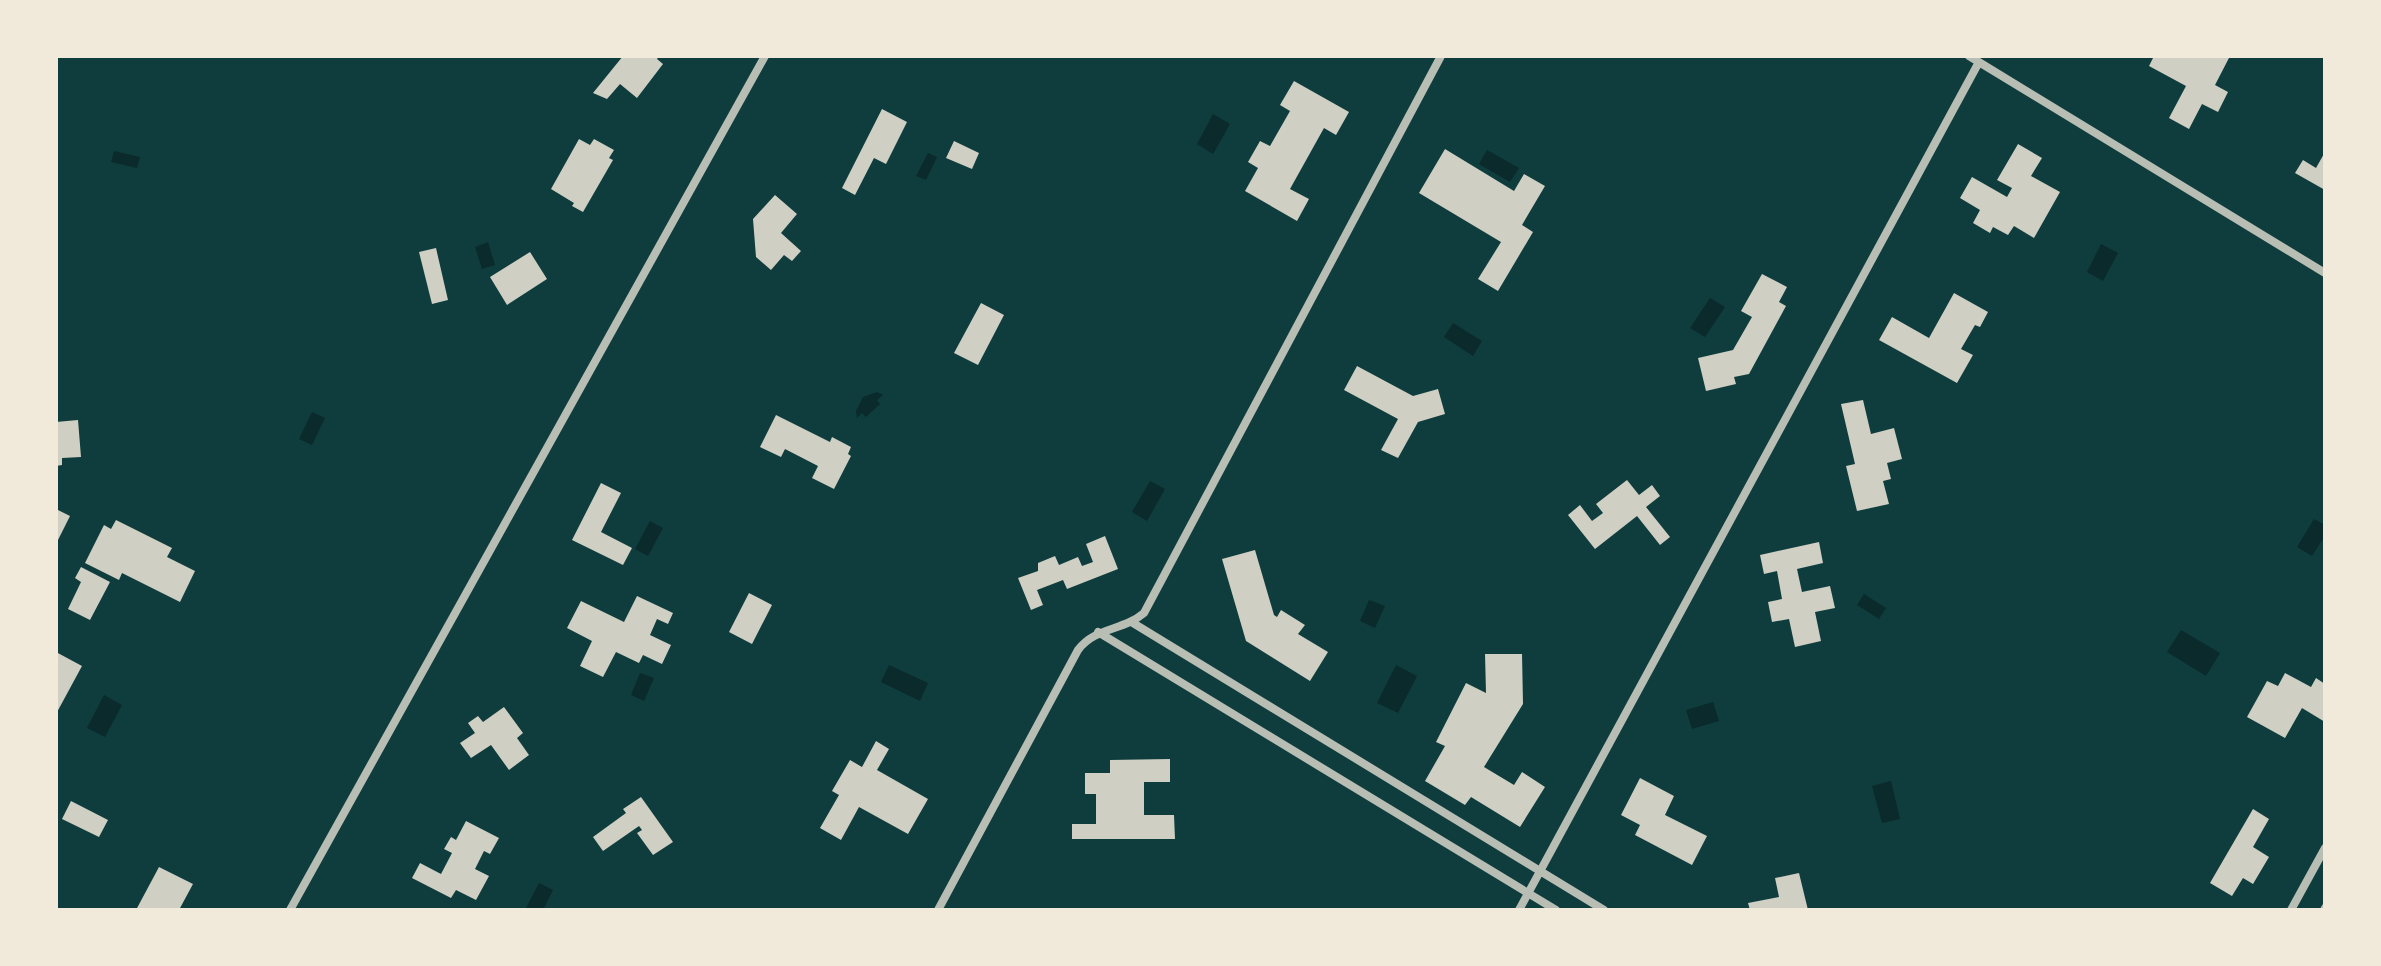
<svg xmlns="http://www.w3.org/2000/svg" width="2381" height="966" font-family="Poppins,sans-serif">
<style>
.water{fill:#0a2a2b}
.building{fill:#cfcfc3}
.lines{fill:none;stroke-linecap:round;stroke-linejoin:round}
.minor{stroke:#b8beb3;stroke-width:8}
</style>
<rect width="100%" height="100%" fill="#0f3d3e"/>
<path class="water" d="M1213,114L1230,124L1213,154L1197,144Z
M1487,150L1519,168L1510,182L1479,164Z
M114,151L140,157L137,168L111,162Z
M928,153L937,157L926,180L916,176Z
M488,242L495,265L482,269L475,247Z
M2101,244L2118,253L2103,281L2087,272Z
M1710,298L1725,307L1705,337L1690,328Z
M1453,323L1482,341L1473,356L1444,337Z
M877,392L883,395L877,400L880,404L866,417L862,413L857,418L856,411L863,397Z
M312,412L325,418L312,445L299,439Z
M1150,481L1165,489L1147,521L1132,512Z
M2314,519L2325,525V536L2312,556L2297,547Z
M650,521L663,528L648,556L635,549Z
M1864,594L1886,608L1879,619L1857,605Z
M1369,600L1385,606L1375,628L1360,621Z
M2181,630L2220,653L2206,676L2167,652Z
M889,665L928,683L920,701L881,682Z
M1396,665L1417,676L1398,713L1377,703Z
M640,673L654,678L644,701L631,695Z
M104,695L122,705L105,737L87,728Z
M1713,702L1719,721L1692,729L1686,710Z
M1891,781L1900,819L1882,823L1872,786Z
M539,883L553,890L543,910H525Z"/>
<path class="building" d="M623,56H659L657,59L663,64L637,98L620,84L607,99L593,93Z
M2154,56H2230L2215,85L2228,92L2218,112L2202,104L2189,129L2169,118L2186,86L2149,66Z
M1294,81L1349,112L1336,135L1324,128L1290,189L1309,199L1297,221L1245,191L1258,168L1248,162L1260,141L1270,146L1290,111L1280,105Z
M882,109L907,122L886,164L874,158L855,195L842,188Z
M579,139L590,145L594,139L614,150L609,158L613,160L583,212L572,206L574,203L551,189Z
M954,141L979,153L972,169L946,158Z
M2018,144L2042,158L2031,176L2060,192L2034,238L2014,226L2008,235L1993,227L1990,233L1973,223L1980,210L1960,198L1972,177L2007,197L2012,188L1997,180Z
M1445,149L1514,191L1524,174L1545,186L1522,225L1533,232L1498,291L1478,279L1501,242L1419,193Z
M2325,152V190L2295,173L2303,160L2316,168Z
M775,195L797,214L781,233L801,251L792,261L784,255L771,270L756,257L753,219Z
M436,248L448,300L432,304L419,252Z
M530,252L547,279L507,305L490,277Z
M1762,274L1787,287L1779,302L1786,306L1749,374L1734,377L1736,384L1706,391L1698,358L1733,350L1752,317L1741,311Z
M1954,293L1988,312L1980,327L1975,325L1961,349L1973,355L1957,383L1879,340L1892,317L1929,338Z
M981,303L1004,315L978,365L954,353Z
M1357,366L1413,396L1438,389L1445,414L1418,422L1398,458L1381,450L1398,419L1344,390Z
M1863,400L1871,434L1894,428L1902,459L1887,463L1891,479L1883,481L1889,504L1857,511L1846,466L1855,464L1841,404Z
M776,415L830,442L832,437L851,447L848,454L851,456L834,489L812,478L818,466L785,449L781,457L760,447Z
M78,420L81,457L62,458V465L56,466V422Z
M1627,480L1639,495L1652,485L1660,496L1646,507L1670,537L1660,545L1637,516L1595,549L1568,515L1580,505L1592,521L1603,513L1596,504Z
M601,483L621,493L601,532L632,548L623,565L572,540Z
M56,509L70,516L56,544Z
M116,520L172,548L167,557L195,571L180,602L122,573L119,580L85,563L104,525L111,529Z
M1105,536L1118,569L1067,589L1063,580L1037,590L1043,605L1031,610L1018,578L1038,571V563L1055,556L1059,565L1078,557L1082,566L1093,562L1086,544Z
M1819,542L1823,563L1797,569L1802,592L1830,586L1835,608L1815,612L1821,641L1795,647L1789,619L1772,622L1768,602L1782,599L1777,571L1764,574L1760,555Z
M1255,550L1274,615L1277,617L1281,610L1305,625L1298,634L1328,652L1310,681L1246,641L1222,559Z
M81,567L110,582L90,620L68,609L81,582L75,578Z
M749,593L772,605L752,644L729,632Z
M637,596L673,613L668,624L657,619L650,635L671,645L662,664L643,655L639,663L616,652L603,677L580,666L592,641L567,628L581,601L624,622Z
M56,652L82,666L56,714Z
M1485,654H1522L1523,704L1484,767L1514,785L1522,772L1545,787L1520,827L1471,797L1465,805L1425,781L1445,746L1436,742L1466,683L1486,693Z
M2285,673L2311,687L2316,678L2325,684V722L2302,708L2285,738L2247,717L2267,681L2278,686Z
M504,707L523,733L517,738L529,755L509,770L491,745L471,758L460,743L475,733L468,723L478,716L483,722Z
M876,741L889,749L877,770L928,799L908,834L859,807L841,840L820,828L839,795L832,791L850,760L862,767Z
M1170,759V782H1144V815H1174L1175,839H1072V824H1096V794H1085V773H1110V760Z
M1640,778L1674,796L1665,815L1707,836L1692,865L1635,835L1640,825L1621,815Z
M641,797L673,842L653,855L637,833L642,830L639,826L603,851L593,837L626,813L623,809Z
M71,801L108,820L99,837L62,819Z
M2253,809L2269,819L2253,847L2269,857L2253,884L2243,878L2232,896L2210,883Z
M466,821L499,838L490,854L484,851L475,869L489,876L476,900L456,890L451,898L412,878L420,863L441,874L452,853L444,849L451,837L456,840Z
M159,867L193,884L179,910H136Z
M1799,873L1808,910H1750L1748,903L1779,897L1775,878Z"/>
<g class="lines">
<path class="minor" d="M1969,56L2325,273
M1133,623L1604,910
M1098,632L1556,910
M290,910L765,56
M938,910L1078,650C1095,627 1123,631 1144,613L1441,56
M1519,910L1979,62
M2291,910L2325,848
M2324,910L2325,908"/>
</g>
<rect width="2381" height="966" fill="none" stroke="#f1e9da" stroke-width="116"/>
</svg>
